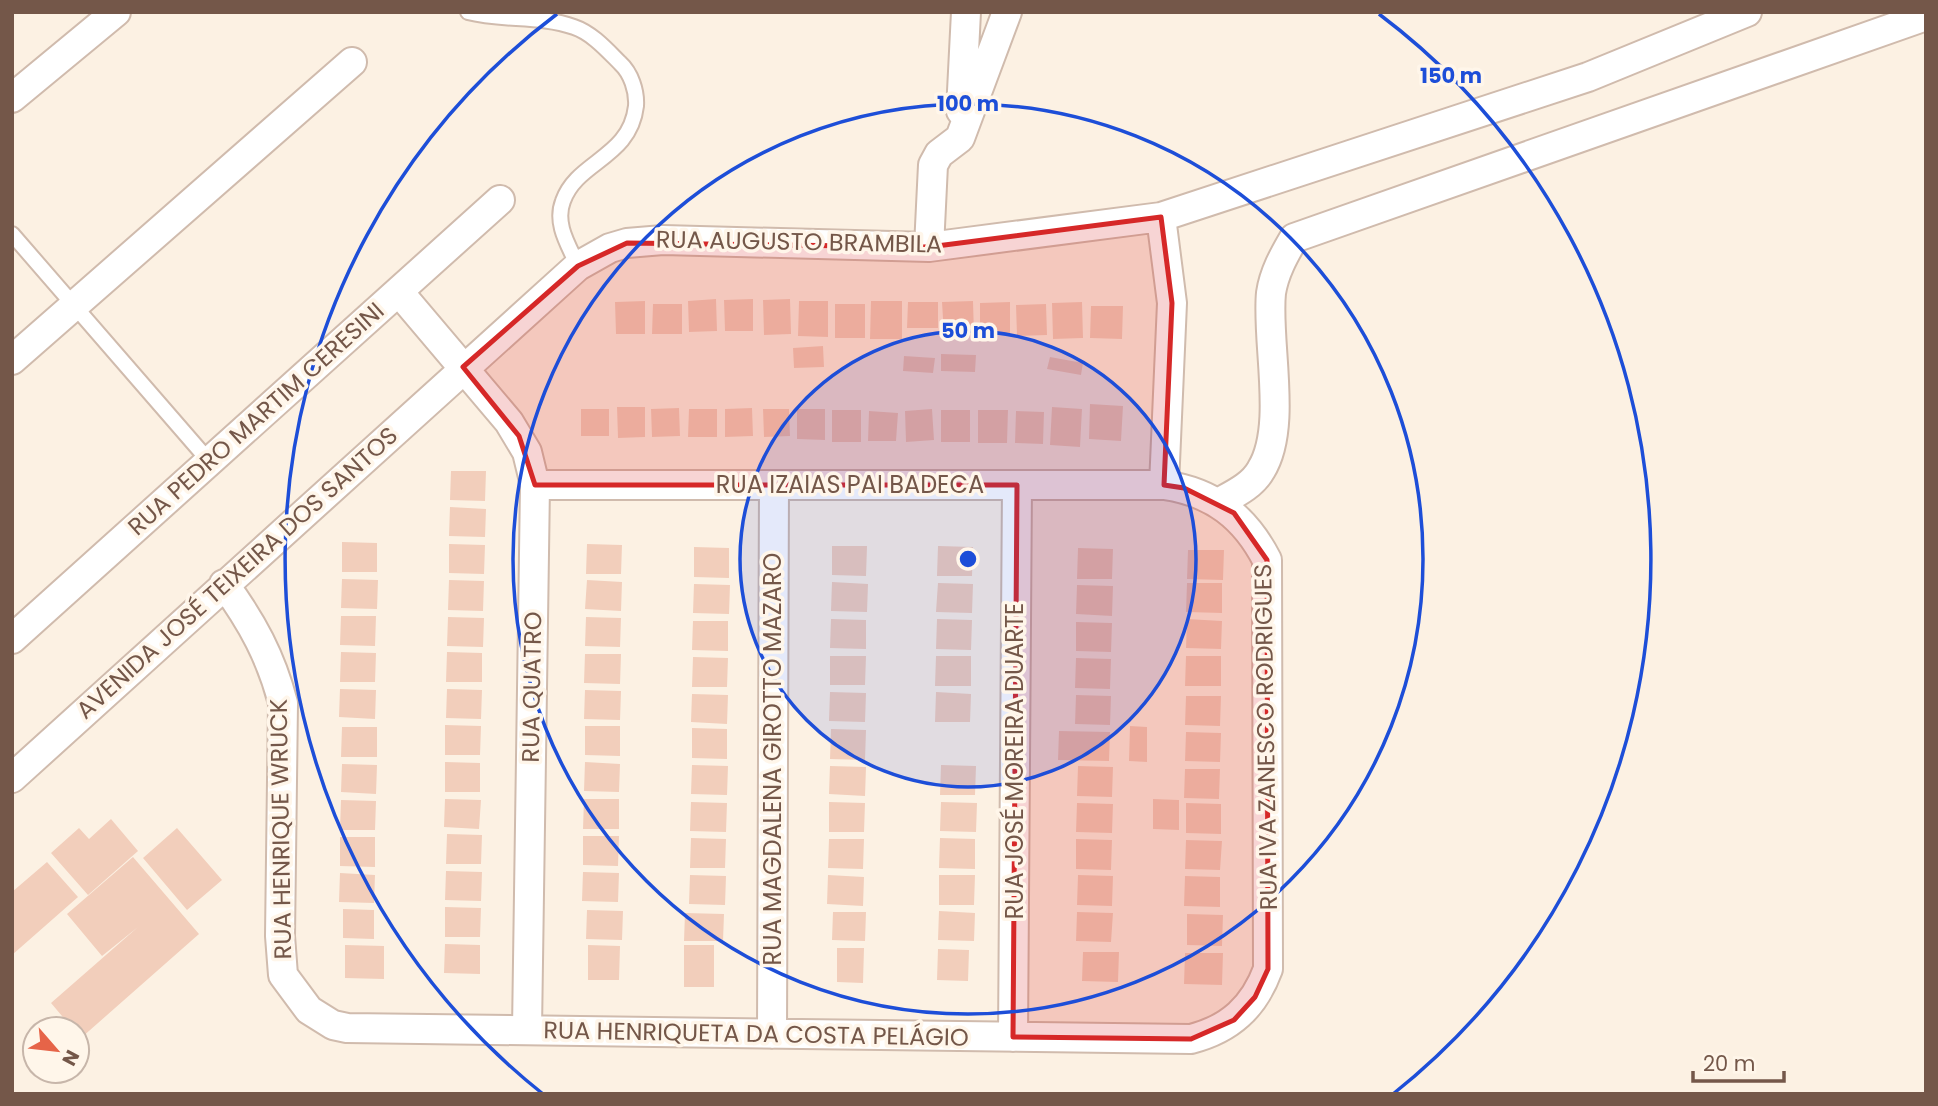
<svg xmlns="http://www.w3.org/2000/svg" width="1938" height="1106" font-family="Poppins,sans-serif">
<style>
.building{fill:#f2cebb}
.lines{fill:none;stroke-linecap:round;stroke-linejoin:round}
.service-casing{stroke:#d0bbad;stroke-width:18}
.minor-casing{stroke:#d0bbad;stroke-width:32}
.service{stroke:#fff;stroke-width:14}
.minor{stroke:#fff;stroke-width:28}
.marked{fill:#d62828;fill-opacity:0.2;stroke:#d62828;stroke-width:5;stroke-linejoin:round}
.ring{fill:none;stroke:#1d4ed8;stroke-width:3.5}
.labels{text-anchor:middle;stroke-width:7;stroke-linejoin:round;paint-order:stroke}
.street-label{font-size:24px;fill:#745749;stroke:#fff6ea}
.centre{fill:#1d4ed8;stroke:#fff6ea;stroke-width:3.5}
.ring-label{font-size:21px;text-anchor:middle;font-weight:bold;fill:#1d4ed8;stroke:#fff6ea;stroke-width:7;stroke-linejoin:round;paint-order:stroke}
</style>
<rect width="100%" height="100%" fill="#fcf1e3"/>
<path class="building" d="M716,299L717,331L689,332L688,301Z
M753,299V331H725L724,300Z
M790,299L791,334L764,335L763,300Z
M645,301V334H616L615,302Z
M799,301H828V337L798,336Z
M871,301H902V339H870Z
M973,301L974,334L944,335L942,302Z
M908,302H938V328H907Z
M1010,302V335H980V303Z
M1082,302L1083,338L1053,339L1052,303Z
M653,304H682V334H652Z
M835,304H865V338H835Z
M1046,304L1047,335L1017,336L1016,305Z
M1091,306H1123L1122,339L1090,338Z
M823,346L824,367L794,368L793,348Z
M941,354L976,355L975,372L941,371Z
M904,356L935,358L933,373L903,371Z
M1050,357L1083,363L1081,375L1047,369Z
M1090,404L1123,406L1121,441L1089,439Z
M617,407H645V437L618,438Z
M1052,407L1082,409L1080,447L1050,445Z
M679,408L680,436L652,437L651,409Z
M752,408L753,436L725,437V409Z
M581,409H609V436H581Z
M689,409H717V437H688Z
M763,409H789L790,436L764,437Z
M797,409H825V440L797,439Z
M932,409L934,440L906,442L905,411Z
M832,410H861V442H832Z
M941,410H970V442H941Z
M978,410H1008L1007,443H978Z
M869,411L898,413L896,441H868Z
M1016,411L1044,412L1043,444L1015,443Z
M451,471H486L485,501L450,500Z
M450,507L486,509L485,537L449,536Z
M342,542L377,543V572H342Z
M449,544L485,545L484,574L449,573Z
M587,544L622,545L621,574H586Z
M832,546H867L866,576L832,575Z
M938,546L973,547L972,576H937Z
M694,547L729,548V578L694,577Z
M1078,548L1113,549L1112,579H1077Z
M1188,550H1224L1223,580L1187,579Z
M342,579L378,580L377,609L341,608Z
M449,580L484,581L483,611L448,610Z
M587,580L622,582L621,611L585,609Z
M832,582L868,584L867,612L831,611Z
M938,583L973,584L972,613L936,612Z
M1187,583H1222V613L1186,612Z
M694,584L730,585L729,614L693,613Z
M1077,585L1113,586L1112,616L1076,614Z
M341,616H376L375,646L340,645Z
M448,617L484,618L483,647L447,646Z
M586,617L621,618L620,647L585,646Z
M831,619L866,620V649L830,648Z
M937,619L972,620L971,650L936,649Z
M1187,619L1222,621L1221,649L1186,648Z
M693,621H728V651L692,650Z
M1076,622L1112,623L1111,652L1076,651Z
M341,652L376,653L375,682H340Z
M447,652L482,653V682H446Z
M585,654H621L620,684L584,683Z
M830,656H866L865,685H830Z
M936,656H971V686H935Z
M1186,656H1221V686H1185Z
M693,657L728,658L727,687H692Z
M1076,658L1111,659L1110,689L1075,688Z
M340,689L376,690L375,719L339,717Z
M447,689L482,690L481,719L446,718Z
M585,690L621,691L620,720L584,719Z
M830,692L866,693L865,722L829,721Z
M936,692L971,694L970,722H935Z
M692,694L728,695L727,724L691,722Z
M1076,695L1111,696L1110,725L1075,724Z
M1186,696H1221L1220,726L1185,725Z
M445,725L481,726L480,755H445Z
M585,726H620V756L585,755Z
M1130,726L1147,727V762L1129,761Z
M342,727H377V757H341Z
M692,728L727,729V759L692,758Z
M831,729L866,730L865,760L830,759Z
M1059,731L1110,732L1109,761L1058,760Z
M1186,732L1221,733L1220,762L1185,761Z
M445,762L480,763V792H445Z
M585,762L620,764L619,792L584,791Z
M342,764L377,765L376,794L341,792Z
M692,765L728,766L727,795L691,794Z
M941,765L976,766L975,795H940Z
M830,766L866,767L865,796L829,794Z
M1078,766L1113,767L1112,797L1077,796Z
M1185,769H1220L1219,799L1184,798Z
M445,799L481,800L479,829L444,827Z
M584,799H619V829H583Z
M1153,799L1179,800V830L1153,829Z
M341,800L376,801L375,830H340Z
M691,802L727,803L726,832L690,831Z
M829,802L865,803L864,832H829Z
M941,802L977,803L976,832L940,831Z
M1077,803L1113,804L1112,833L1076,832Z
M1186,803L1221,804V834L1186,833Z
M111,819L138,851L88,895L51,853L79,828L89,839Z
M177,828L222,880L187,910L143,858Z
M447,834L482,835L481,864H446Z
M583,836H619L618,866L583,865Z
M340,837H375V867L340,866Z
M691,838L726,839L725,868H690Z
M940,838L975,839V869L939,868Z
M829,839H864L863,869L828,868Z
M1076,839L1112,840L1111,870L1076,869Z
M1186,840L1222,841L1220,870L1185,869Z
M133,857L199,934L81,1038L77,1029H73L51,1003L138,927L102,956L67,914Z
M47,862L78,897L12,955V892Z
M446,871L482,872L481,901L445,900Z
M583,872L619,873L618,902L582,901Z
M340,873L375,875L374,903L339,902Z
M690,875L726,876L725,905L689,904Z
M828,875L864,877L863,906L827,904Z
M939,875H975L974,905H939Z
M1078,875L1113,876L1112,906L1077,905Z
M1185,876L1220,877V907L1184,906Z
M445,907L481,908L480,937H445Z
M343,909L374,910V939L343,938Z
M587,910L623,911L622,940L586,939Z
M939,911L975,913L974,941L938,940Z
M833,912H866L865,941L832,940Z
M1077,912L1113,913L1111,942L1076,941Z
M685,913L724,914L723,941H684Z
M1187,914L1223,915L1222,946L1187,945Z
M445,944L480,945V974L444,973Z
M345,945L384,946V979L345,978Z
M588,945L620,946L619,980H588Z
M684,945H714V987H684Z
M837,948H864L863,983L837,982Z
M938,949L969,950L968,981L937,980Z
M1083,952H1119L1118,982L1082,981Z
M1185,953H1223L1222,985L1184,984Z"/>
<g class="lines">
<defs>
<path id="service" d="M468,12C503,21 540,15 574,27C592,33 607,50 620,63C631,73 637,91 636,106C630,158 577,161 563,201C554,224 569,246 578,266
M12,234L209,461"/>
<path id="minor" d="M12,98L116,12
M961,111L966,12
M1161,217L1172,303L1164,485
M929,247L933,165L939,154L960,138L1007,12
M399,292L509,422L527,452L535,485L527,1030
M12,360L352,62
M1218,503C1234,494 1252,486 1261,470C1288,427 1266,342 1271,293C1274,273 1284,255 1294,238L1926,16
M224,584C252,622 271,657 283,703L280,936L283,975L309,1010L333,1025L347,1028L1191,1039C1230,1029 1254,1007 1268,969L1267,560C1245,517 1213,492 1164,485H535
M12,639L500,200
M12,778L578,266L610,248L627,243L663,240L929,247L1161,217L1588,77L1747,12
M772,1034L774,485
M1013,1037L1017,485"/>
</defs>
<use href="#service" class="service-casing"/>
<use href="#minor" class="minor-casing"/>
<use href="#service" class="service"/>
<use href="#minor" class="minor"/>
</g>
<path class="marked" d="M1161,217L1172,303L1164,485L1184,488L1234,513L1267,560L1268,969L1255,997L1234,1020L1191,1039L1013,1037L1017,485H535L519,436L463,367L578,266L627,243L929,247Z"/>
<circle cx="968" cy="559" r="228" fill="#1d4ed8" fill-opacity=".12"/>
<g class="ring">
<circle cx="968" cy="559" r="228"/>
<circle cx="968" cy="559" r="455"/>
<path d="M543 1094A683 683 0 0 1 557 14M1379 14A683 683 0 0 1 1393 1094"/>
</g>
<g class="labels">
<g class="street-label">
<text transform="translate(799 242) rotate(1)" y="8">RUA AUGUSTO BRAMBILA</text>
<text transform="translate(256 419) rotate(-42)" y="8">RUA PEDRO MARTIM CERESINI</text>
<text x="850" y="493">RUA IZAIAS PAI BADECA</text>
<text transform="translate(237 573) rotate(-42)" y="8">AVENIDA JOSÉ TEIXEIRA DOS SANTOS</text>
<text transform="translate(532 687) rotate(-89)" y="8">RUA QUATRO</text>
<text transform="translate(1266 737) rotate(-91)" y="8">RUA IVA ZANESCO RODRIGUES</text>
<text transform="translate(773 759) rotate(-90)" y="8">RUA MAGDALENA GIROTTO MAZARO</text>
<text transform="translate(1015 761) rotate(-90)" y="8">RUA JOSÉ MOREIRA DUARTE</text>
<text transform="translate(281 829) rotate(-91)" y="8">RUA HENRIQUE WRUCK</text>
<text transform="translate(756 1034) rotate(1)" y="8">RUA HENRIQUETA DA COSTA PELÁGIO</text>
</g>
</g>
<circle cx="968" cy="559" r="10" class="centre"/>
<g class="ring-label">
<text x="1451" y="83">150 m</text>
<text x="968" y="111">100 m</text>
<text x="968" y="338">50 m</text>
</g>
<rect width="1938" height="1106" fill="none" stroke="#745749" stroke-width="28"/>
<g transform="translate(56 1050) rotate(118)"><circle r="33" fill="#fff6ea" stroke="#c7b6aa" stroke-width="2"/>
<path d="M0-5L12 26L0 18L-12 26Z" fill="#e66448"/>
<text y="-10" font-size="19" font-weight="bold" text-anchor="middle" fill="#745749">N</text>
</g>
<path d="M1693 1071v10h91v-10" fill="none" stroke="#745749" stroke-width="3.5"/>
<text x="1703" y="1071" font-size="21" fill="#745749" stroke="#fff6ea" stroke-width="5" paint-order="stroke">20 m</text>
</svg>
